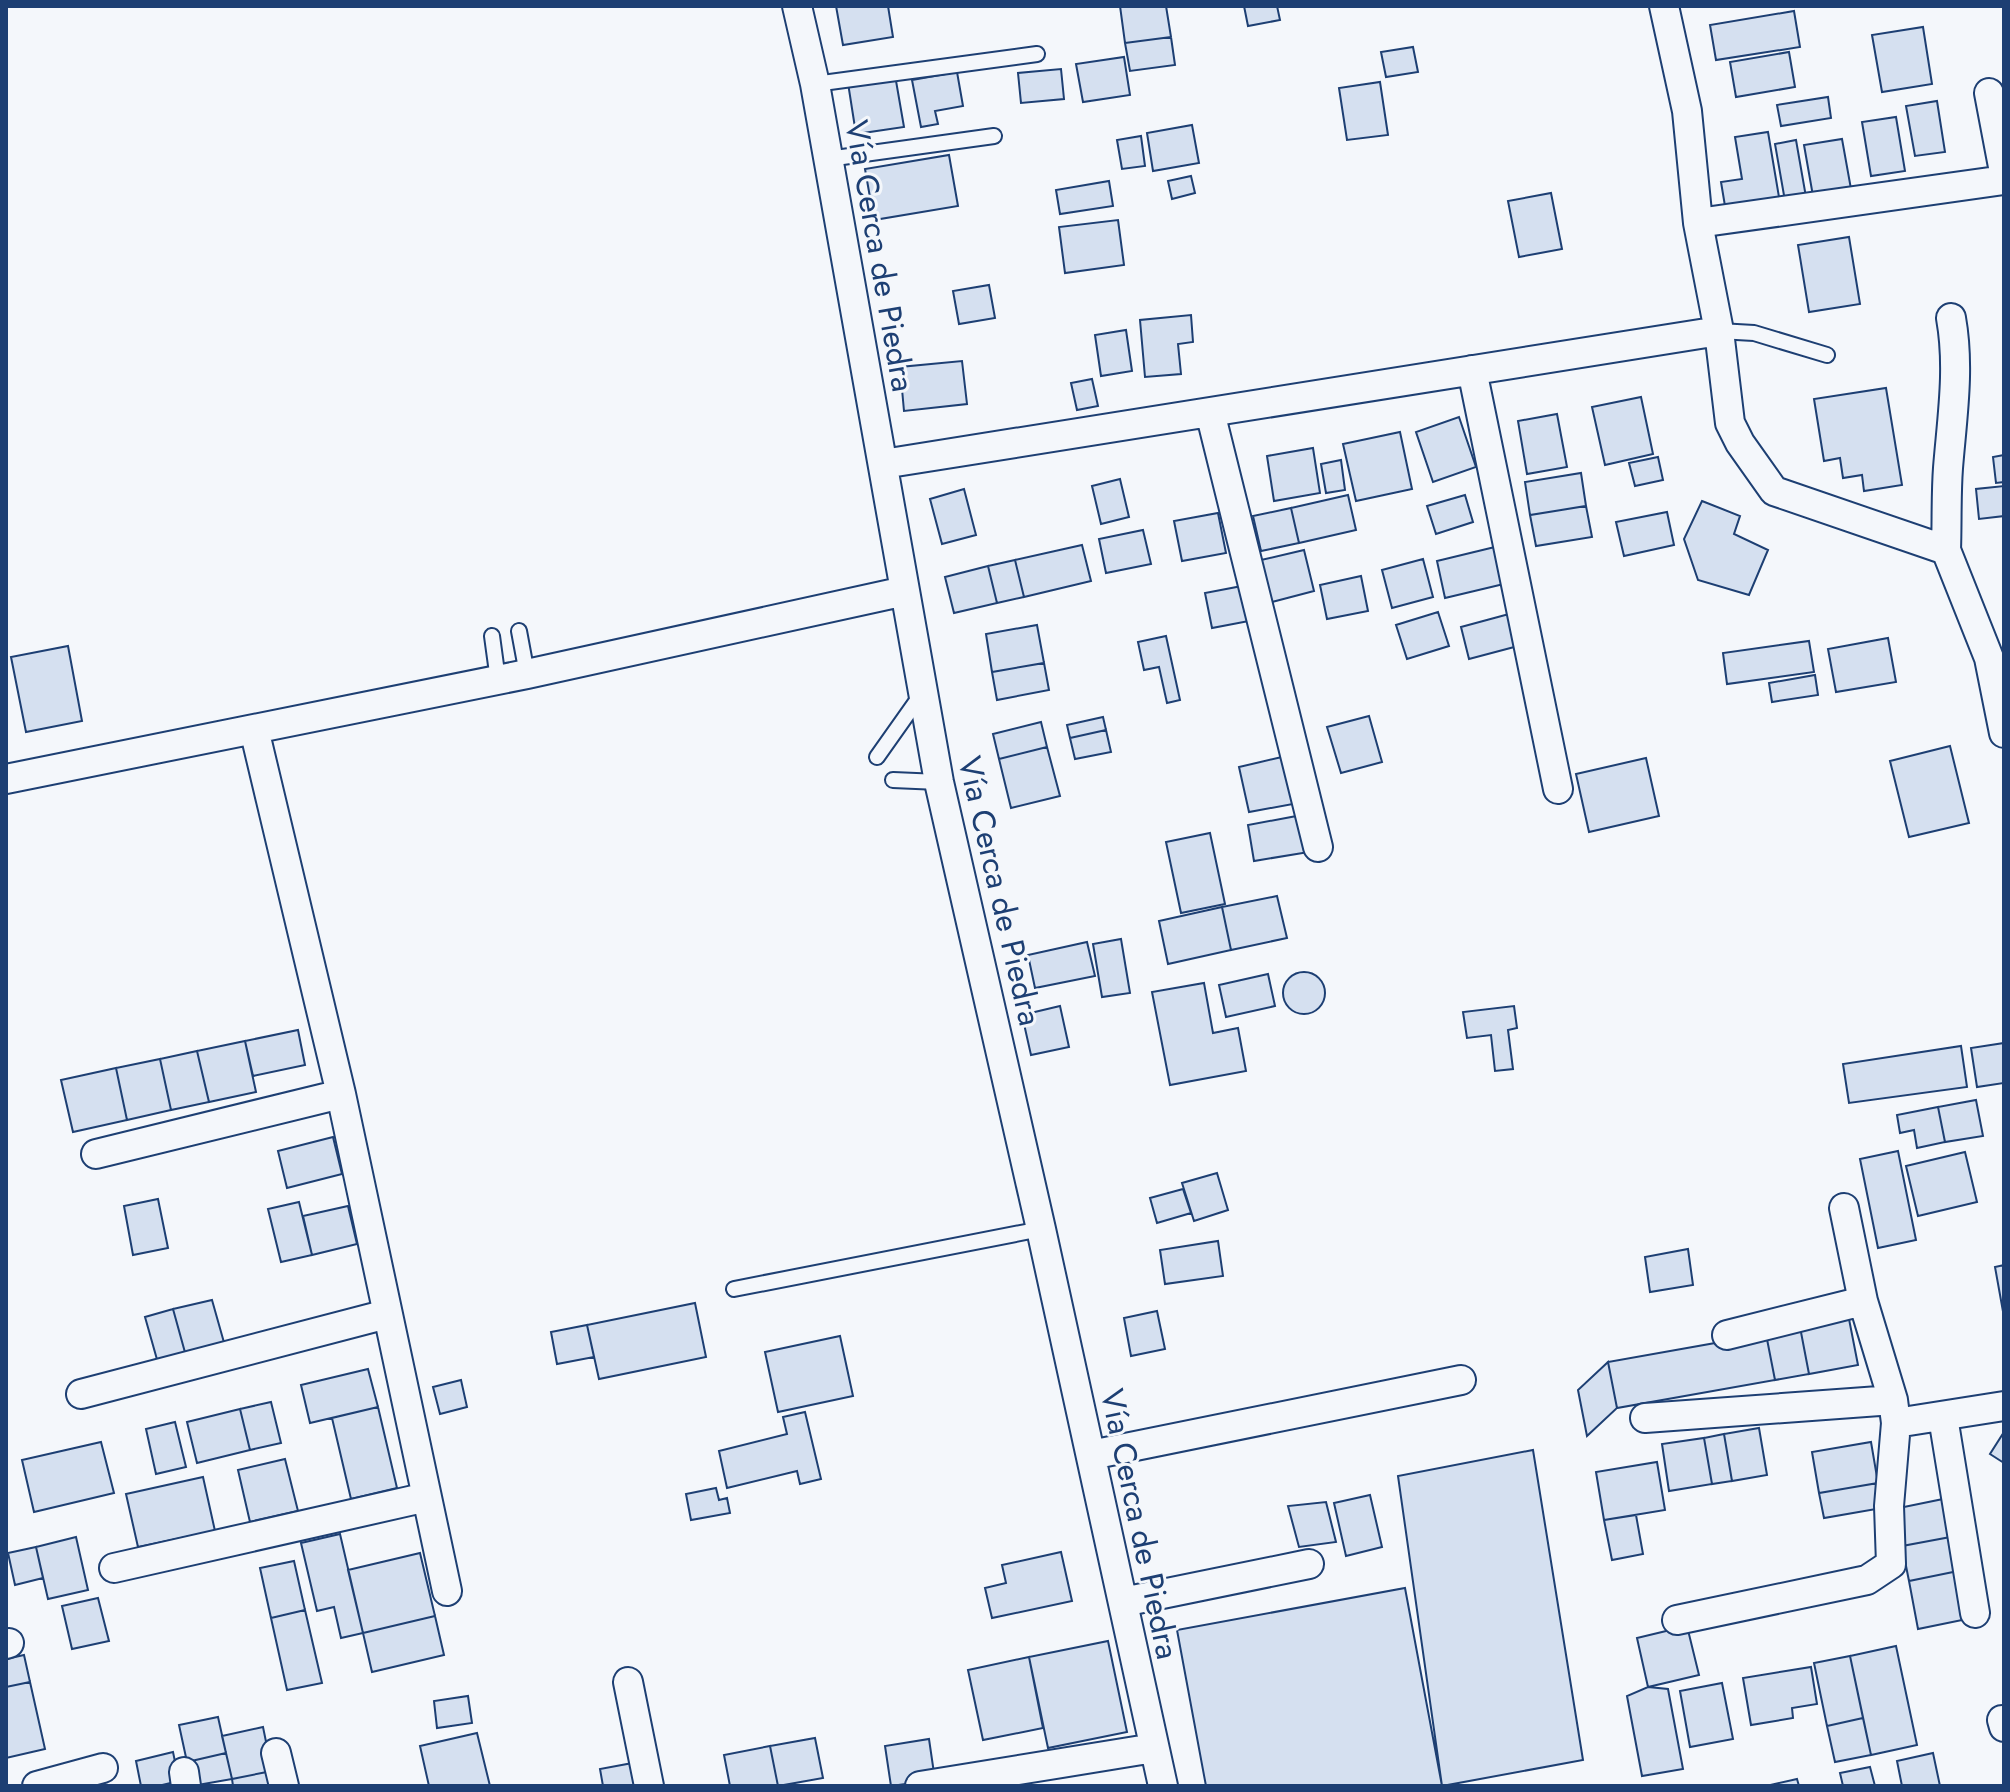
<svg xmlns="http://www.w3.org/2000/svg" width="2010" height="1792" font-family="Jost,sans-serif">
<style>
.building{fill:#d5e0f0;stroke:#1d3f73;stroke-width:2}
.lines{fill:none;stroke-linecap:round;stroke-linejoin:round}
.service-casing{stroke:#1d3f73;stroke-width:18}
.minor-casing{stroke:#1d3f73;stroke-width:32}
.service{stroke:#f4f7fb;stroke-width:14}
.minor{stroke:#f4f7fb;stroke-width:28}
.labels{text-anchor:middle;stroke-width:6;stroke-linejoin:round;paint-order:stroke}
.street-label{font-size:32px;fill:#1d3f73;stroke:#f4f7fb}
</style>
<rect width="100%" height="100%" fill="#f4f7fb"/>
<path class="building" d="M836,6H888L893,37L843,45Z
M1120,6H1166L1171,37L1125,43Z
M1244,6H1277L1280,20L1248,26Z
M1794,11L1800,47L1716,60L1710,25Z
M1923,27L1932,84L1882,92L1872,35Z
M1171,37L1175,65L1130,71L1125,43Z
M1413,47L1418,72L1386,77L1381,52Z
M1789,52L1795,87L1736,97L1730,62Z
M1124,57L1130,95L1083,102L1076,64Z
M1061,69L1064,99L1021,103L1018,73Z
M957,72L963,106L935,111L938,124L921,127L912,80Z
M895,75L904,127L856,134L848,83Z
M1380,82L1388,135L1347,140L1339,88Z
M1828,97L1831,118L1781,126L1777,105Z
M1937,101L1945,152L1915,156L1906,106Z
M1896,117L1905,171L1871,176L1862,122Z
M1192,125L1199,163L1153,171L1147,133Z
M1768,132L1780,203L1726,212L1721,182L1742,179L1735,137Z
M1141,136L1145,166L1122,169L1117,140Z
M1842,139L1851,189L1813,196L1804,145Z
M1796,140L1806,197L1785,201L1775,144Z
M949,155L958,206L874,220L865,169Z
M1191,176L1195,193L1172,199L1168,181Z
M1109,181L1113,206L1060,214L1056,190Z
M1551,193L1562,249L1519,257L1508,201Z
M1118,220L1124,265L1065,273L1059,227Z
M1849,237L1860,304L1809,312L1798,245Z
M989,285L995,318L959,324L953,291Z
M1191,315L1193,342L1178,344L1181,374L1145,377L1140,320Z
M1126,330L1132,371L1101,376L1095,335Z
M962,361L967,404L904,411L900,367Z
M1092,379L1098,406L1077,410L1071,383Z
M1886,388L1902,485L1864,491L1862,475L1843,478L1840,458L1824,461L1814,399Z
M1641,397L1653,454L1605,465L1592,407Z
M1557,414L1567,467L1527,474L1518,421Z
M1459,417L1476,467L1433,482L1416,432Z
M1400,432L1412,489L1356,501L1343,444Z
M1313,448L1320,493L1274,501L1267,456Z
M2004,455V482L1996,483L1993,457Z
M1658,457L1663,480L1635,486L1629,463Z
M1341,460L1345,490L1326,493L1321,464Z
M1581,473L1586,506L1530,515L1525,482Z
M1120,479L1129,517L1101,524L1092,486Z
M2004,486V516L1979,519L1976,489Z
M964,489L976,535L942,544L930,499Z
M1348,495L1356,530L1299,543L1291,508Z
M1465,495L1473,522L1436,534L1427,506Z
M1702,501L1740,516L1734,534L1768,550L1749,595L1698,580L1684,539Z
M1586,506L1592,537L1536,546L1530,515Z
M1291,508L1299,543L1261,551L1253,516Z
M1667,512L1674,545L1624,556L1616,522Z
M1218,513L1226,553L1182,561L1174,521Z
M1143,530L1151,564L1106,573L1099,539Z
M1082,545L1091,581L1024,597L1015,560Z
M1499,546L1508,583L1445,598L1437,561Z
M1304,550L1314,591L1272,602L1261,560Z
M1423,559L1433,597L1392,608L1382,570Z
M1015,560L1024,597L997,603L988,566Z
M988,566L997,603L954,613L945,577Z
M1361,576L1368,611L1327,619L1320,585Z
M1242,586L1249,621L1212,628L1205,593Z
M1438,612L1449,646L1407,659L1396,625Z
M1509,614L1518,646L1469,659L1461,627Z
M1037,625L1044,663L992,672L986,634Z
M1166,636L1180,700L1167,703L1159,667L1144,670L1138,642Z
M1888,638L1896,682L1836,692L1828,649Z
M1809,641L1814,672L1727,684L1723,653Z
M68,646L82,721L26,732L11,657Z
M1044,663L1049,690L997,700L992,672Z
M1815,675L1818,695L1772,702L1769,683Z
M1369,716L1382,762L1341,773L1327,727Z
M1103,717L1106,730L1070,738L1067,725Z
M1041,722L1047,747L999,759L993,734Z
M1106,730L1111,752L1075,759L1070,738Z
M1950,746L1969,823L1909,837L1890,761Z
M1047,747L1060,796L1011,808L999,759Z
M1282,757L1293,804L1249,812L1239,767Z
M1646,758L1659,816L1589,832L1576,774Z
M1302,815L1309,852L1254,861L1248,825Z
M1210,833L1225,904L1181,913L1166,842Z
M1277,896L1287,938L1231,950L1222,907Z
M1222,907L1231,950L1168,964L1159,921Z
M1121,939L1130,993L1102,997L1093,944Z
M1087,942L1095,976L1035,988L1028,955Z
M1283 993a21 21 0 1 1 42 0a21 21 0 1 1-42 0Z
M1268,974L1275,1006L1226,1017L1219,985Z
M1204,983L1213,1033L1238,1028L1246,1071L1170,1085L1152,992Z
M1060,1006L1069,1047L1031,1055L1022,1015Z
M1514,1006L1517,1028L1508,1030L1513,1069L1495,1071L1491,1035L1467,1038L1463,1012Z
M298,1030L305,1065L253,1076L245,1041Z
M245,1041L256,1092L209,1102L197,1051Z
M2004,1043V1083L1977,1087L1971,1048Z
M1961,1046L1967,1087L1849,1103L1843,1064Z
M197,1051L209,1102L171,1110L160,1059Z
M160,1059L171,1110L127,1120L116,1068Z
M116,1068L127,1120L73,1132L61,1080Z
M1976,1100L1983,1136L1945,1142L1938,1107Z
M1938,1107L1945,1142L1917,1148L1914,1130L1900,1133L1897,1115Z
M333,1137L342,1174L287,1188L278,1151Z
M1898,1151L1916,1240L1878,1248L1860,1159Z
M1965,1152L1977,1202L1918,1216L1906,1166Z
M1217,1173L1228,1210L1194,1221L1182,1183Z
M1183,1189L1191,1213L1157,1223L1150,1198Z
M158,1199L168,1248L133,1255L124,1206Z
M299,1202L312,1255L281,1262L268,1209Z
M348,1206L357,1244L312,1255L303,1216Z
M1218,1241L1223,1276L1165,1284L1160,1250Z
M1688,1249L1693,1285L1650,1292L1645,1257Z
M2004,1265V1317L1995,1267Z
M212,1300L225,1346L186,1356L173,1309Z
M695,1303L706,1357L599,1379L587,1325Z
M173,1309L186,1356L158,1363L145,1317Z
M1157,1311L1165,1349L1131,1356L1124,1318Z
M1849,1319L1858,1365L1809,1374L1800,1327Z
M587,1325L594,1357L557,1364L551,1332Z
M1800,1327L1809,1374L1775,1380L1766,1334Z
M1766,1334L1775,1380L1617,1408L1608,1362Z
M840,1336L853,1396L778,1412L765,1352Z
M1608,1362L1617,1408L1587,1436L1578,1390Z
M368,1369L378,1407L310,1423L301,1385Z
M461,1380L467,1407L440,1414L433,1387Z
M271,1402L281,1443L250,1450L240,1409Z
M378,1407L397,1488L351,1499L332,1418Z
M240,1409L250,1450L197,1463L187,1422Z
M805,1412L821,1479L800,1484L797,1471L727,1488L719,1451L787,1434L783,1417Z
M175,1422L186,1467L156,1474L146,1429Z
M1759,1428L1767,1475L1732,1481L1724,1434Z
M2004,1432V1463L1990,1454Z
M1724,1434L1732,1481L1712,1484L1704,1438Z
M1704,1438L1712,1484L1669,1491L1662,1444Z
M101,1442L114,1493L34,1512L22,1460Z
M1871,1442L1878,1483L1819,1493L1812,1452Z
M1533,1450L1583,1760L1442,1786L1398,1476Z
M285,1459L298,1511L250,1522L238,1470Z
M1657,1462L1665,1510L1604,1520L1596,1472Z
M203,1477L215,1531L138,1547L126,1494Z
M1878,1483L1882,1508L1824,1518L1819,1493Z
M716,1488L719,1500L727,1498L730,1513L691,1520L686,1494Z
M1370,1495L1382,1547L1346,1556L1334,1503Z
M1948,1498L1956,1536L1902,1546L1894,1509Z
M1326,1502L1336,1542L1299,1547L1288,1506Z
M1636,1515L1643,1554L1612,1560L1604,1520Z
M340,1534L363,1633L341,1638L334,1607L317,1611L301,1543Z
M1956,1536L1963,1570L1909,1581L1902,1546Z
M76,1537L88,1590L48,1599L36,1547Z
M36,1547L43,1578L15,1585L8,1553Z
M1061,1552L1072,1601L992,1618L985,1588L1006,1583L1002,1565Z
M420,1553L435,1616L363,1633L348,1570Z
M294,1561L305,1610L271,1618L260,1568Z
M1963,1570L1972,1618L1918,1629L1909,1581Z
M1405,1588L1442,1786H1206L1177,1630Z
M98,1598L109,1641L72,1649L62,1606Z
M305,1610L322,1683L287,1690L271,1618Z
M435,1616L444,1655L372,1672L363,1633Z
M1687,1626L1699,1675L1648,1687L1637,1638Z
M1108,1641L1127,1732L1048,1748L1029,1657Z
M1896,1646L1917,1745L1871,1755L1850,1656Z
M24,1655L30,1682L6,1687V1659Z
M1850,1656L1863,1718L1827,1726L1814,1663Z
M1029,1657L1043,1728L983,1740L968,1670Z
M1811,1667L1817,1704L1792,1708L1793,1718L1751,1725L1743,1678Z
M30,1682L45,1749L6,1758V1687Z
M1722,1683L1733,1739L1690,1747L1680,1691Z
M1648,1687L1668,1689L1683,1769L1642,1776L1627,1696Z
M468,1696L472,1723L437,1728L434,1701Z
M218,1717L226,1753L187,1762L179,1725Z
M1863,1718L1871,1755L1835,1762L1827,1726Z
M263,1727L272,1771L232,1779L222,1736Z
M477,1733L490,1786H429L420,1746Z
M815,1738L823,1778L778,1786L770,1746Z
M929,1739L935,1780L891,1786L885,1746Z
M770,1746L778,1786H730L724,1755Z
M173,1752L179,1781L158,1786H141L136,1761Z
M226,1753L232,1779L192,1786L187,1762Z
M1933,1753L1940,1786H1902L1897,1761Z
M638,1762L643,1786H603L600,1769Z
M1870,1767L1875,1786H1843L1840,1773Z
M272,1771L276,1786H233L232,1779Z
M1797,1779L1799,1786H1766Z"/>
<g class="lines">
<defs>
<path id="service" d="M815,84L1037,54
M828,159L994,136
M1719,331L1754,333L1827,355
M519,631L527,674
M492,636L498,680
M877,757L923,692
M893,780L939,782
M734,1289L1041,1229"/>
<path id="minor" d="M797,6L815,84L939,782L1041,1229L1163,1786
M1664,6L1687,111L1698,223L1719,331L1730,423L1740,443L1774,491L1946,550L1989,658L2004,733
M1989,93L2004,172
M1698,223L2004,180
M1472,370L1558,789
M1210,412L1318,847
M883,464L1719,331
M1946,550C1947,523 1946,495 1948,468C1952,418 1960,368 1951,318
M254,729L341,1094L447,1591
M6,779L527,674L905,591
M96,1154L341,1094
M1727,1335L1863,1301
M81,1394L387,1314
M1943,1417L1975,1613
M1645,1418L1893,1400
M1896,1423L2004,1406
M1091,1455L1461,1380
M114,1568L427,1497
M1123,1602L1309,1564
M1677,1620L1867,1580L1891,1564L1889,1506L1896,1423L1893,1400L1863,1301L1844,1208
M6,1644L9,1643
M628,1682L649,1786
M2002,1720L2004,1727
M276,1753L284,1786
M184,1772L186,1786
M37,1786L103,1768
M920,1786L1154,1748"/>
</defs>
<use href="#service" class="service-casing"/>
<use href="#minor" class="minor-casing"/>
<use href="#service" class="service"/>
<use href="#minor" class="minor"/>
</g>
<g class="labels">
<g class="street-label">
<text transform="translate(880 256) rotate(80)" y="11">Vía Cerca de Piedra</text>
<text transform="translate(1000 891) rotate(77)" y="11">Vía Cerca de Piedra</text>
<text transform="translate(1140 1524) rotate(78)" y="11">Vía Cerca de Piedra</text>
</g>
</g>
<rect width="2010" height="1792" fill="none" stroke="#1d3f73" stroke-width="16"/>
</svg>
